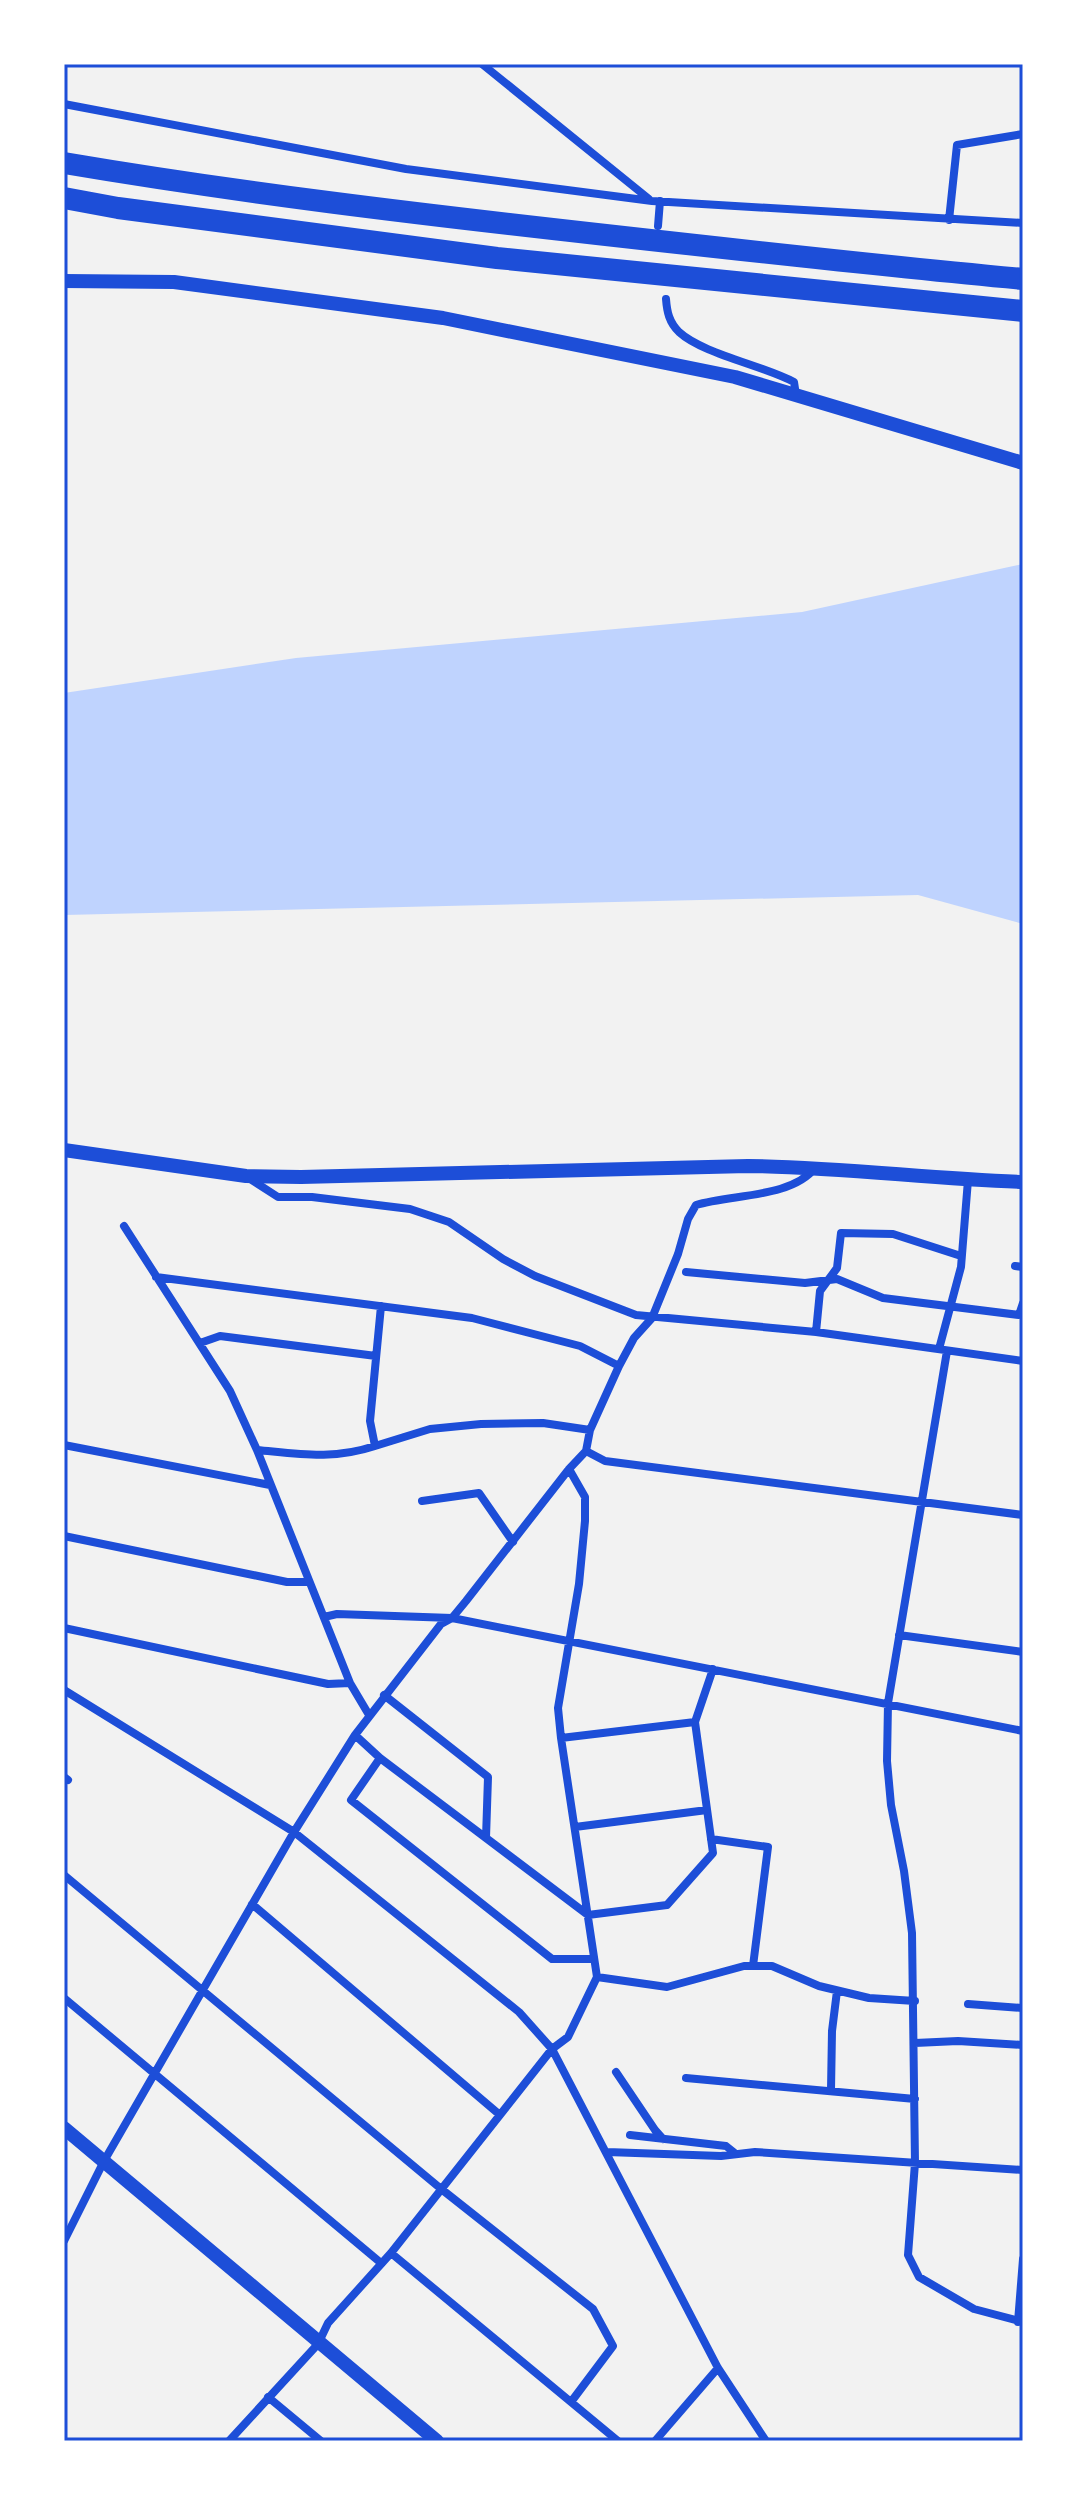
<svg xmlns="http://www.w3.org/2000/svg" width="1087" height="2505" font-family="'Roboto Serif',serif">
<style>
.water{fill:#bfd3fe}
.lines{fill:none;stroke-linecap:round;stroke-linejoin:round}
.minor{stroke:#1d4ed8;stroke-width:8}
.tertiary{stroke:#1d4ed8;stroke-width:14}
.motorway{stroke:#1d4ed8;stroke-width:22}
.neatline{fill:none;stroke:#1d4ed8;stroke-width:3}
</style>
<rect width="100%" height="100%" fill="#f2f2f2"/>
<path class="water" d="M1023,564V924L918,895L64,915V693L296,658L802,612Z"/>
<g class="lines">
<path class="minor" d="M482,64L649,199
M64,104L406,169L652,201L1023,223
M949,220L957,145L1023,134
M658,226L660,201
M666,299C667,312 669,322 679,332C703,354 762,365 794,382L796,395
M250,1179L278,1197H312L410,1209L449,1222L503,1259L535,1276L636,1315L816,1332L1023,1361
M124,1226L230,1391L257,1450
M1015,1266L1023,1267
M686,1272L805,1283L837,1279L883,1298L1019,1315L1023,1303
M156,1277L472,1318L580,1346L619,1366
M381,1306L370,1421L375,1446L430,1429L481,1424L543,1423L590,1430
M816,1332L820,1291L837,1268L841,1233L893,1234L961,1256
M200,1343L220,1336L376,1356
M939,1349L961,1267L968,1180
M947,1351L888,1703L887,1761L891,1805L904,1871L912,1933L915,2163L908,2255L919,2277L974,2309L1023,2322
M64,1445L270,1485
M586,1451L605,1461L1023,1515
M422,1501L479,1493L513,1542
M64,1536L287,1582H309
M324,1617L337,1614L452,1618L1023,1731
M64,1628L328,1684L350,1683
M899,1635L1023,1652
M64,1690L294,1832L519,2012L552,2049L718,2368L766,2441
M384,1695L488,1777L486,1838
M369,1715L350,1683L257,1450C300,1454 333,1460 375,1446
M355,1735L380,1758L588,1915L667,1905L713,1853L695,1722L713,1669
M561,1738L695,1722
M380,1758L351,1800L552,1959H594
M64,1777L68,1780
M575,1827L707,1810
M711,1839L768,1847L753,1966
M64,1875L440,2188L593,2309L613,2346L571,2402
M252,1904L500,2115
M597,1977L667,1987L744,1966H772L819,1986L869,1998L915,2001
M64,1998L381,2263
M968,2004L1023,2008
M915,2043L958,2041L1023,2045
M616,2072L655,2130L663,2139
M686,2078L915,2099
M831,2090L832,2031L837,1991
M630,2135L726,2146L736,2154
M607,2152L721,2156L755,2152L1023,2170
M64,2241L104,2161L294,1832L355,1735L441,1624L452,1618L466,1601L569,1469L586,1451L590,1430L619,1366L634,1338L652,1318L678,1254L688,1219L696,1205C732,1194 791,1198 815,1168
M391,2253L618,2441
M1018,2322L1023,2259
M268,2397L321,2441
M229,2441L318,2344L328,2323L391,2253L552,2049L568,2037L597,1977L561,1738L558,1708L579,1584L585,1521V1497L569,1469
M655,2441L718,2368"/>
<path class="tertiary" d="M64,281L174,282L443,318L735,377L1023,463
M64,1150L246,1176L301,1177L748,1166C840,1167 931,1179 1023,1182
M64,2128L437,2441"/>
<path class="motorway" d="M64,163C241,193 418,214 597,234C739,250 881,266 1023,279
M64,198L118,208L497,258L1023,311"/>
</g>
<rect width="1087" height="2505" fill="none" stroke="#ffffff" stroke-width="132"/>
<rect x="66" y="66" width="955" height="2373" class="neatline"/>
</svg>
